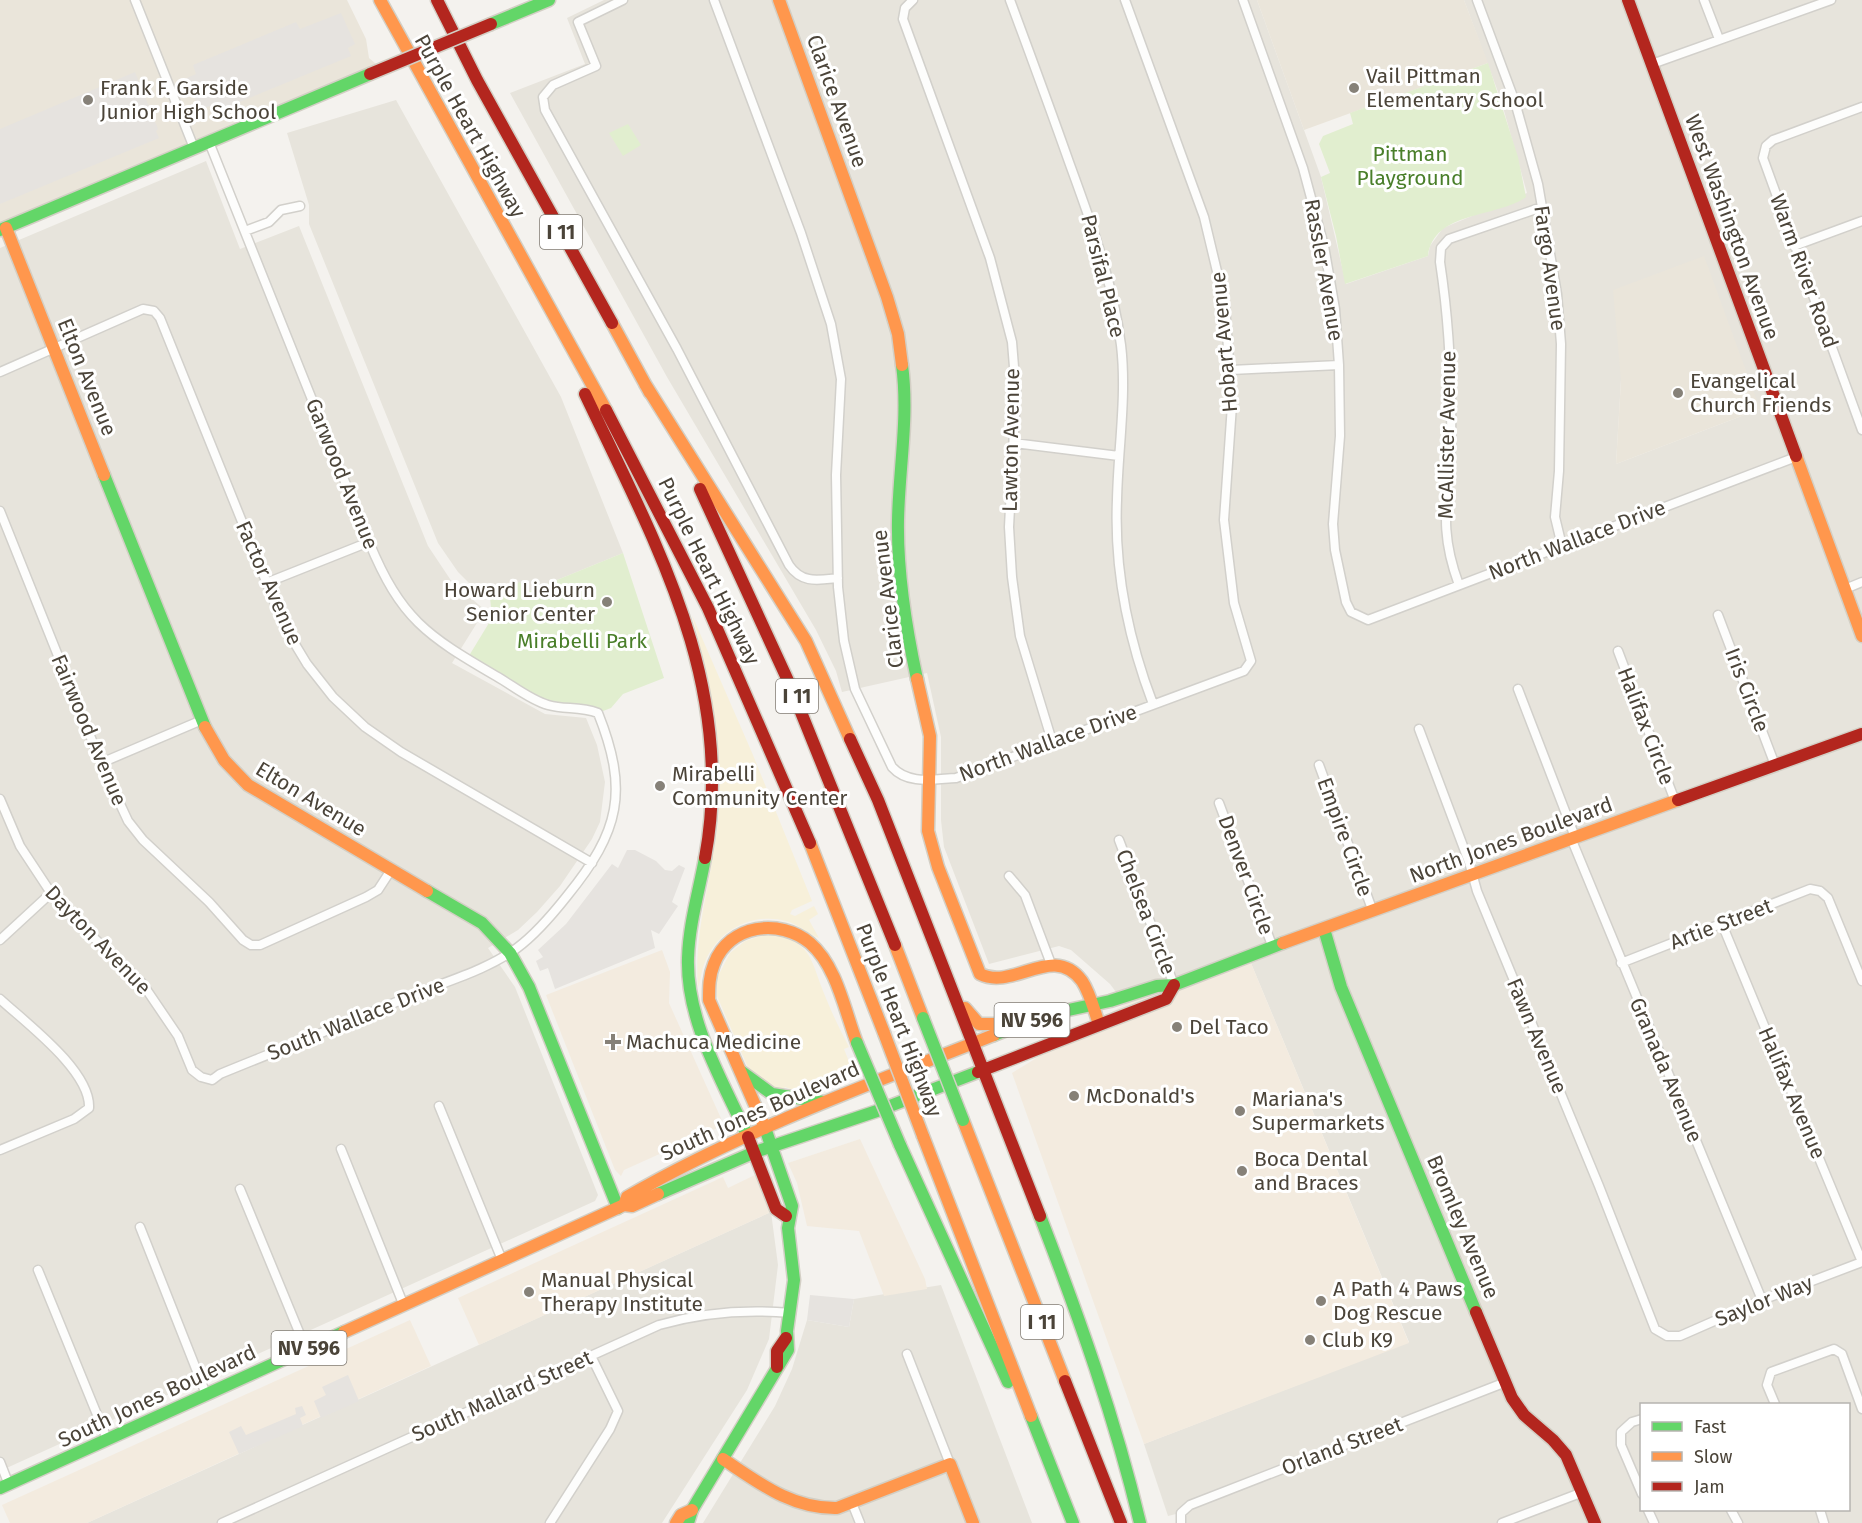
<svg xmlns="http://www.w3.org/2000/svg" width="1862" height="1523" font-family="'Fira Sans',sans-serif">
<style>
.residential{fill:#e7e4dc;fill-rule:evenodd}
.commercial{fill:#f3ebdf}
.education{fill:#eae5da}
.green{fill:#e1eecf}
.sand{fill:#f7f0da}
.parking{fill:#e6e3df}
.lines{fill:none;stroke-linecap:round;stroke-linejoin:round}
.street-casing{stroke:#d2d0cb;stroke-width:11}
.fast-casing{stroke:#d3cfc5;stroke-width:15}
.slow-casing{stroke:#d3cfc5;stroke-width:15}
.jam-casing{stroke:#d3cfc5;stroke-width:15}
.street{stroke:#fdfdfc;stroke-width:8}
.fast{stroke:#63d668;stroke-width:12}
.slow{stroke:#ff974d;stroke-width:12}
.jam{stroke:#b3261e;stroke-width:12}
.fast-bridge-casing{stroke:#d3cfc5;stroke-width:15;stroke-linecap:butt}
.slow-bridge-casing{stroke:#d3cfc5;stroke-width:15;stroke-linecap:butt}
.jam-bridge-casing{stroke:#d3cfc5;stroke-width:15;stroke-linecap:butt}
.fast-bridge{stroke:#63d668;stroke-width:12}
.slow-bridge{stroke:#ff974d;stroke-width:12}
.jam-bridge{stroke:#b3261e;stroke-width:12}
.poi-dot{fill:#868178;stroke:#fff;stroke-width:2}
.labels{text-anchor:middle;stroke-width:6;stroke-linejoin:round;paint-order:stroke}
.shield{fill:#fff;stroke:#817c74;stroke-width:1.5}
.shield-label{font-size:20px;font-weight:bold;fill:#4b4439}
.poi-label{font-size:21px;fill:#4b4439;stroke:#fff;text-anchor:start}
.street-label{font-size:21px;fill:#4b4439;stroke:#fff}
.park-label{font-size:21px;fill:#4a7f2a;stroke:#fff}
</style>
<rect width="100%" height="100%" fill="#f4f2ee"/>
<path class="residential" d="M604,0H1257L1321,177L1346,284L1428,256L1430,246L1443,228L1527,193L1501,100L1464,0H1862V1523H1181L1180,1513L1168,1516L1144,1444L1409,1342L1248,956L1125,1004L1110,984L1071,950L1059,946L989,964L944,847L941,820V737L927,673L842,692L836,671L816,630L667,377L510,93L585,64L567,18ZM1621,380L1760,409L1616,464ZM1642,1404H1848V1510H1642Z
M396,100L561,397L623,553L525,593L497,591L490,597L476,590L458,572L438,543L309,224V205L287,133Z
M206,161L240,249L299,226L428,546L452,582L485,610L452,663L545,714L586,718L597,745L605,782L600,822L592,839L560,886L537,912L518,930L488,948L515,987L598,1195L595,1201L0,1471V248Z
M771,1212L778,1265L769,1339L747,1390L662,1523H87Z
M941,1285L1032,1523H703L775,1406L792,1369L807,1320L849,1327L854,1299Z"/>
<path class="commercial" d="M662,950L670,972L669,1003L724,1125L624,1170L621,1176L615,1170L546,995Z
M1248,956L1409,1343L1144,1444L1012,1073L1125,1004Z
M860,1139L925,1279L927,1289L884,1296L859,1231L807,1226L797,1183L788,1163Z
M757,1174L771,1212L479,1345L458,1298L723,1177L728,1188Z
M410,1320L431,1366L87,1523H10L2,1505Z"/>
<path class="education" d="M0,0H347L366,39L369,58L382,69L0,230Z
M1257,0H1464L1488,63L1304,130Z
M1704,256L1760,409L1616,464L1621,380L1613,290Z"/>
<path class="green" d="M1488,63L1518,157L1526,197C1497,218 1433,211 1428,256L1345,284L1336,236L1321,177L1330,173L1319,144L1323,136L1353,124L1350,113Z
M628,124L641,145L623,156L609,133Z
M623,553L664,678L623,694L611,708L598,713L548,705L467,659L492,618L490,597L497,591L520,582L525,593Z"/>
<path class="sand" d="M692,615L753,755L812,901L792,910L790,914L795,916L814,906L818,914L809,920L819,938C808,935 799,924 786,921C753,912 718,930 705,962C701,970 701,981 698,988C693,928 715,870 719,810C723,740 710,682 692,615Z
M765,935C810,938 810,957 823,991C831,1011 839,1028 849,1047L844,1049L854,1074C832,1083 807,1097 785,1087L780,1092L749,1070L717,996V978L730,953L745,941Z"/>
<path class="parking" d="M341,13L355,44L348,48L351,56L213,113L210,106L199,110L187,78L196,74L193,65L296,22L300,29Z
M135,72L158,129L156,131L159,138L0,204V129Z
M627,850H635L656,861L665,870L672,871L679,865L685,868L672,902L678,906L659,934L651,930L655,948L555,989L548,968L540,971L536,961L543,957L538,950L566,924L612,864L618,868Z
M810,1295L854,1299L849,1327L807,1320Z
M348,1375L359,1401L321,1418L314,1401L326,1395L322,1387Z
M302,1406L306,1415L300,1418L303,1426L239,1454L229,1432L241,1426L246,1435L296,1414L295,1408Z"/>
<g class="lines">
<defs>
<path id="street" d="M135,0L194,148
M623,0L578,22L596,66L553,85L543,97L545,110L677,349L789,565C802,584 818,580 838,578
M714,0L801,233L831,324L841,379L836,475L838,587L844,641L855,689L892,767C908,785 934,779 956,778L1244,671L1251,661L1234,603L1224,520L1232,405L1225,305L1204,217L1125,0
M913,0L905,8L903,19L990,258L1012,342L1016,392L1009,527L1012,577L1020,636L1052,741
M1010,0C1030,54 1050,108 1069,162C1091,222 1113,282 1121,345C1127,396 1118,449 1117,500C1114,571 1128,638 1153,704
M1243,0L1303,168L1324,246L1335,309L1339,365L1340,436L1333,524L1335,550L1346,602L1351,612L1368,620L1796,457
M1477,0L1515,102L1538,184L1557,294L1561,344L1559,471L1555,517L1562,546
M1704,0L1719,39
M1652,64L1831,0
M1862,107L1773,140L1766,146L1763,158L1862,430
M245,231L269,222L281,210L300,206
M1794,246L1862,221
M1231,370L1339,365
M0,372L143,309L154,311L160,318L284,626L307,664L333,697L365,727L401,752L592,863
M1014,443L1119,456
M0,511L101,763L128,821L143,840L209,902L243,940L251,945H260L366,897L378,890L391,870
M266,583L369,542
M1459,585C1437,526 1449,499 1451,440C1452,381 1449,321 1440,262L1441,248L1449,239L1542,207
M1845,589L1862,582
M1718,615L1775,765
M1618,651L1675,801
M1518,689L1575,837
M1419,729L1469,862L1477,891L1599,1186L1655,1329L1667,1336H1680L1762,1300L1862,1262
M101,763L202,720
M1319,765L1372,909
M0,799L20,846L51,893L77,922L142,983L178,1036L192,1070L201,1077L212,1080L220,1074C284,1048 349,1022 413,995C447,981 487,970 517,948C536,934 552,915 567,896C620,831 629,791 598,713C579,706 565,710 548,705C530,700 512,685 496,676C426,635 401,619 369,542L209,142
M1219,803L1273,948
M1571,838L1762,1300
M1119,840L1174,985
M1009,876L1025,895L1051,964
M1722,924L1862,1262
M0,940L51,893
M1621,963L1810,889L1820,891L1828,898L1862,981
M0,999C26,1023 91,1071 89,1108L74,1119L0,1150
M439,1106L502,1260
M341,1149L404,1306
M240,1189L306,1349
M140,1227L206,1394
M38,1270L107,1439
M907,1354L950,1464
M1775,1404L1767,1385L1771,1372L1834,1349L1842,1354L1862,1409
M1642,1419L1632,1422L1621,1432V1445L1642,1494
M0,1462L9,1485
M852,1503L860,1523
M1648,1510L1654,1523
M1731,1510L1738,1523
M1820,1510L1824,1523
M222,1523L659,1325C704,1312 745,1309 791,1313
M550,1523L610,1429L618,1411L591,1356
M1181,1523V1513L1190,1505L1506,1382
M1502,1523L1583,1492"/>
<path id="fast" d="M491,24L549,0
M0,230L370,74
M902,365C909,417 899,468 898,520C897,572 906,628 917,679
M104,475L205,727
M705,858C699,891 689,924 688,958C686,1022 723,1081 748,1137
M427,891L482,923L510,953L529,987L618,1208
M1324,929L1341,987L1476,1312
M994,1035L1045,1015L1110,1001L1157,986L1174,985L1283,943
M742,1072L772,1094L823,1102
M900,1145L1008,1382
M658,1194L755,1152L877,1111L978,1072
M1040,1216C1079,1317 1115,1418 1140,1523
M1031,1416L1073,1523
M0,1488L344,1332
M688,1523L692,1510L788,1350L787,1331L794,1280L788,1228L792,1206L765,1128"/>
<path id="slow" d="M380,0L606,410
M779,0L887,297L898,334L902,365
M6,228L104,475
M612,323L650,393
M645,384L806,641L850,739
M1796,456L1862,636
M917,679L930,736L928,831L938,867L980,974C1014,991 1053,942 1082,981C1090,993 1094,1010 1099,1024
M205,727L224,760L248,785L427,891
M810,843L884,1033
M1283,943L1678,800
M895,945L923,1018
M965,1008L979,1024H995L1007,1029
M963,1120L1065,1381
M765,1128L709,1000C709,987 709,976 714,964C729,924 780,918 810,943C837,966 845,1012 857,1043
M923,1136L1031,1416
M624,1205L627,1197C743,1130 870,1084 994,1035
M344,1332L624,1205L632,1206L658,1194
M723,1459C759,1483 792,1509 837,1508L950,1464L973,1523
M676,1523L681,1515L692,1510"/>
<path id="jam" d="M437,0L477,80L612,323
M1628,0L1796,456
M585,394C656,544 737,686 705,858
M606,410L708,608L810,843
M700,489L790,685L895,945
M850,739L878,800L1040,1216
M1678,800L1862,734
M978,1072L1166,999L1174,985
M748,1137L776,1209L786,1216
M1476,1312L1512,1398L1524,1415L1553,1440L1566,1455L1595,1523
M777,1367V1351L786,1338
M1065,1381L1121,1523"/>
</defs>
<use href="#street" class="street-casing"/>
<use href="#fast" class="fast-casing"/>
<use href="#slow" class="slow-casing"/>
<use href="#jam" class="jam-casing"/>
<use href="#street" class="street"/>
<use href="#fast" class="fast"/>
<use href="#slow" class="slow"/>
<use href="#jam" class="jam"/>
<defs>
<path id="fast-bridge" d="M923,1018L963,1120
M857,1043L900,1145"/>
<path id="slow-bridge" d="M884,1033L923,1136"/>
<path id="jam-bridge" d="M370,74L491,24"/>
</defs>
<use href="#fast-bridge" class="fast-bridge-casing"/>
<use href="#slow-bridge" class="slow-bridge-casing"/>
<use href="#jam-bridge" class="jam-bridge-casing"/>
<use href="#fast-bridge" class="fast-bridge"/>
<use href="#slow-bridge" class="slow-bridge"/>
<use href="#jam-bridge" class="jam-bridge"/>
</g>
<g class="poi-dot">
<circle cx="1354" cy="88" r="6"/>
<circle cx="88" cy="100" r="6"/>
<circle cx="1678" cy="393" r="6"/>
<circle cx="607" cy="602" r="6"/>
<circle cx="660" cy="786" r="6"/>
<circle cx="1177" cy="1027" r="6"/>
<path d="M610 1033h6v6h6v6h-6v6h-6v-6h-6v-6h6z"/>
<circle cx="1074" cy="1096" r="6"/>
<circle cx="1240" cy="1111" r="6"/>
<circle cx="1242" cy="1171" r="6"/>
<circle cx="529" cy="1292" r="6"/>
<circle cx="1321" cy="1301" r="6"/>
<circle cx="1310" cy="1340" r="6"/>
</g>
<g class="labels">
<g class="shield">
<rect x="540" y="215" width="42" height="34" rx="4.5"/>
<rect x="776" y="679" width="42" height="34" rx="4.5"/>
<rect x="994.5" y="1003" width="75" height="34" rx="4.5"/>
<rect x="1021" y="1305" width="42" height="34" rx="4.5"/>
<rect x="271.5" y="1331" width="75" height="34" rx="4.5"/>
</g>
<g class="shield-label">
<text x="561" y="239">I 11</text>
<text x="797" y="703">I 11</text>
<text x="1032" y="1027">NV 596</text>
<text x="1042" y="1329">I 11</text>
<text x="309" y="1355">NV 596</text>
</g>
<g class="poi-label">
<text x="1366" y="83">Vail Pittman<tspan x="1366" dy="24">Elementary School</tspan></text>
<text x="100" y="95">Frank F. Garside<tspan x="100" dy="24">Junior High School</tspan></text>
<text x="1690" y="388">Evangelical<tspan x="1690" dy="24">Church Friends</tspan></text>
<text x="595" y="597" text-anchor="end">Howard Lieburn<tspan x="595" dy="24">Senior Center</tspan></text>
<text x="672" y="781">Mirabelli<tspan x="672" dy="24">Community Center</tspan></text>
<text x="1189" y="1034">Del Taco</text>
<text x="626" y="1049">Machuca Medicine</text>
<text x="1086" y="1103">McDonald's</text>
<text x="1252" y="1106">Mariana's<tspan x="1252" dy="24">Supermarkets</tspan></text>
<text x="1254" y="1166">Boca Dental<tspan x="1254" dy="24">and Braces</tspan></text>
<text x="541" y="1287">Manual Physical<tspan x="541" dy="24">Therapy Institute</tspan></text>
<text x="1333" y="1296">A Path 4 Paws<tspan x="1333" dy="24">Dog Rescue</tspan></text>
<text x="1322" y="1347">Club K9</text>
</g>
<g class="street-label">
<text transform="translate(837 101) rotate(70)" y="7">Clarice Avenue</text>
<text transform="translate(470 126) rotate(61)" y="7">Purple Heart Highway</text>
<text transform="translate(1732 227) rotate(70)" y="7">West Washington Avenue</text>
<text transform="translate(1550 268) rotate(82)" y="7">Fargo Avenue</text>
<text transform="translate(1324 270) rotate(80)" y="7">Rassler Avenue</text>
<text transform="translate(1804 271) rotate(70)" y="7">Warm River Road</text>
<text transform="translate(1103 276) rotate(76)" y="7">Parsifal Place</text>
<text transform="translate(1224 342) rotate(-95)" y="7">Hobart Avenue</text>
<text transform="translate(87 377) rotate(68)" y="7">Elton Avenue</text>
<text transform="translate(1447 435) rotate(-89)" y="7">McAllister Avenue</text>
<text transform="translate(1011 440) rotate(-89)" y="7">Lawton Avenue</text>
<text transform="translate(342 474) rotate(68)" y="7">Garwood Avenue</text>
<text transform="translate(1577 540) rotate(-21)" y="7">North Wallace Drive</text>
<text transform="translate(709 571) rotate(64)" y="7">Purple Heart Highway</text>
<text transform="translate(269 583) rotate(66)" y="7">Factor Avenue</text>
<text transform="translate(888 599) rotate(-97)" y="7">Clarice Avenue</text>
<text transform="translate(1747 690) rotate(69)" y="7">Iris Circle</text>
<text transform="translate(1646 726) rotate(69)" y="7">Halifax Circle</text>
<text transform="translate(89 730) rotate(67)" y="7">Fairwood Avenue</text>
<text transform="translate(1048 743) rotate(-20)" y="7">North Wallace Drive</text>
<text transform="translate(311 799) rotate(31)" y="7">Elton Avenue</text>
<text transform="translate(1345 837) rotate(70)" y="7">Empire Circle</text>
<text transform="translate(1511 840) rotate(-20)" y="7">North Jones Boulevard</text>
<text transform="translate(1246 875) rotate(70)" y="7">Denver Circle</text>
<text transform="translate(1146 912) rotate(69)" y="7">Chelsea Circle</text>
<text transform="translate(1721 924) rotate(-21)" y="7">Artie Street</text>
<text transform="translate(98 940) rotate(46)" y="7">Dayton Avenue</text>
<text transform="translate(356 1019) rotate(-22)" y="7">South Wallace Drive</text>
<text transform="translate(899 1020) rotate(69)" y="7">Purple Heart Highway</text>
<text transform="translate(1537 1036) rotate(67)" y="7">Fawn Avenue</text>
<text transform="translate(1666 1070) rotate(67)" y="7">Granada Avenue</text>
<text transform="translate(1792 1093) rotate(67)" y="7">Halifax Avenue</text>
<text transform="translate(760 1111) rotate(-24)" y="7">South Jones Boulevard</text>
<text transform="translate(1463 1227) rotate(67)" y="7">Bromley Avenue</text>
<text transform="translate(1764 1301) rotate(-22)" y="7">Saylor Way</text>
<text transform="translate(157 1396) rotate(-25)" y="7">South Jones Boulevard</text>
<text transform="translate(502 1396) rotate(-24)" y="7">South Mallard Street</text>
<text transform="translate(1342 1446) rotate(-21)" y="7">Orland Street</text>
</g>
<g class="park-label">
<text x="1410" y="161">Pittman<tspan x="1410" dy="24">Playground</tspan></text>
<text x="582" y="648">Mirabelli Park</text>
</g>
</g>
<rect x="1640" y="1403" width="210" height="108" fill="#ffffff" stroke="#b7b4b0" stroke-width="1.5"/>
<rect x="1652" y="1422" width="30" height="9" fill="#63d668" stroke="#b7b4b0" stroke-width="1.5"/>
<text x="1694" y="1433" font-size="18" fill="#4b4439">Fast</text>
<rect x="1652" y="1452" width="30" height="9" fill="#ff974d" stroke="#b7b4b0" stroke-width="1.5"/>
<text x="1694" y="1463" font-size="18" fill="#4b4439">Slow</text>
<rect x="1652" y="1482" width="30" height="9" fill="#b3261e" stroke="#b7b4b0" stroke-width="1.5"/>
<text x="1694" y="1493" font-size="18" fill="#4b4439">Jam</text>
</svg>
